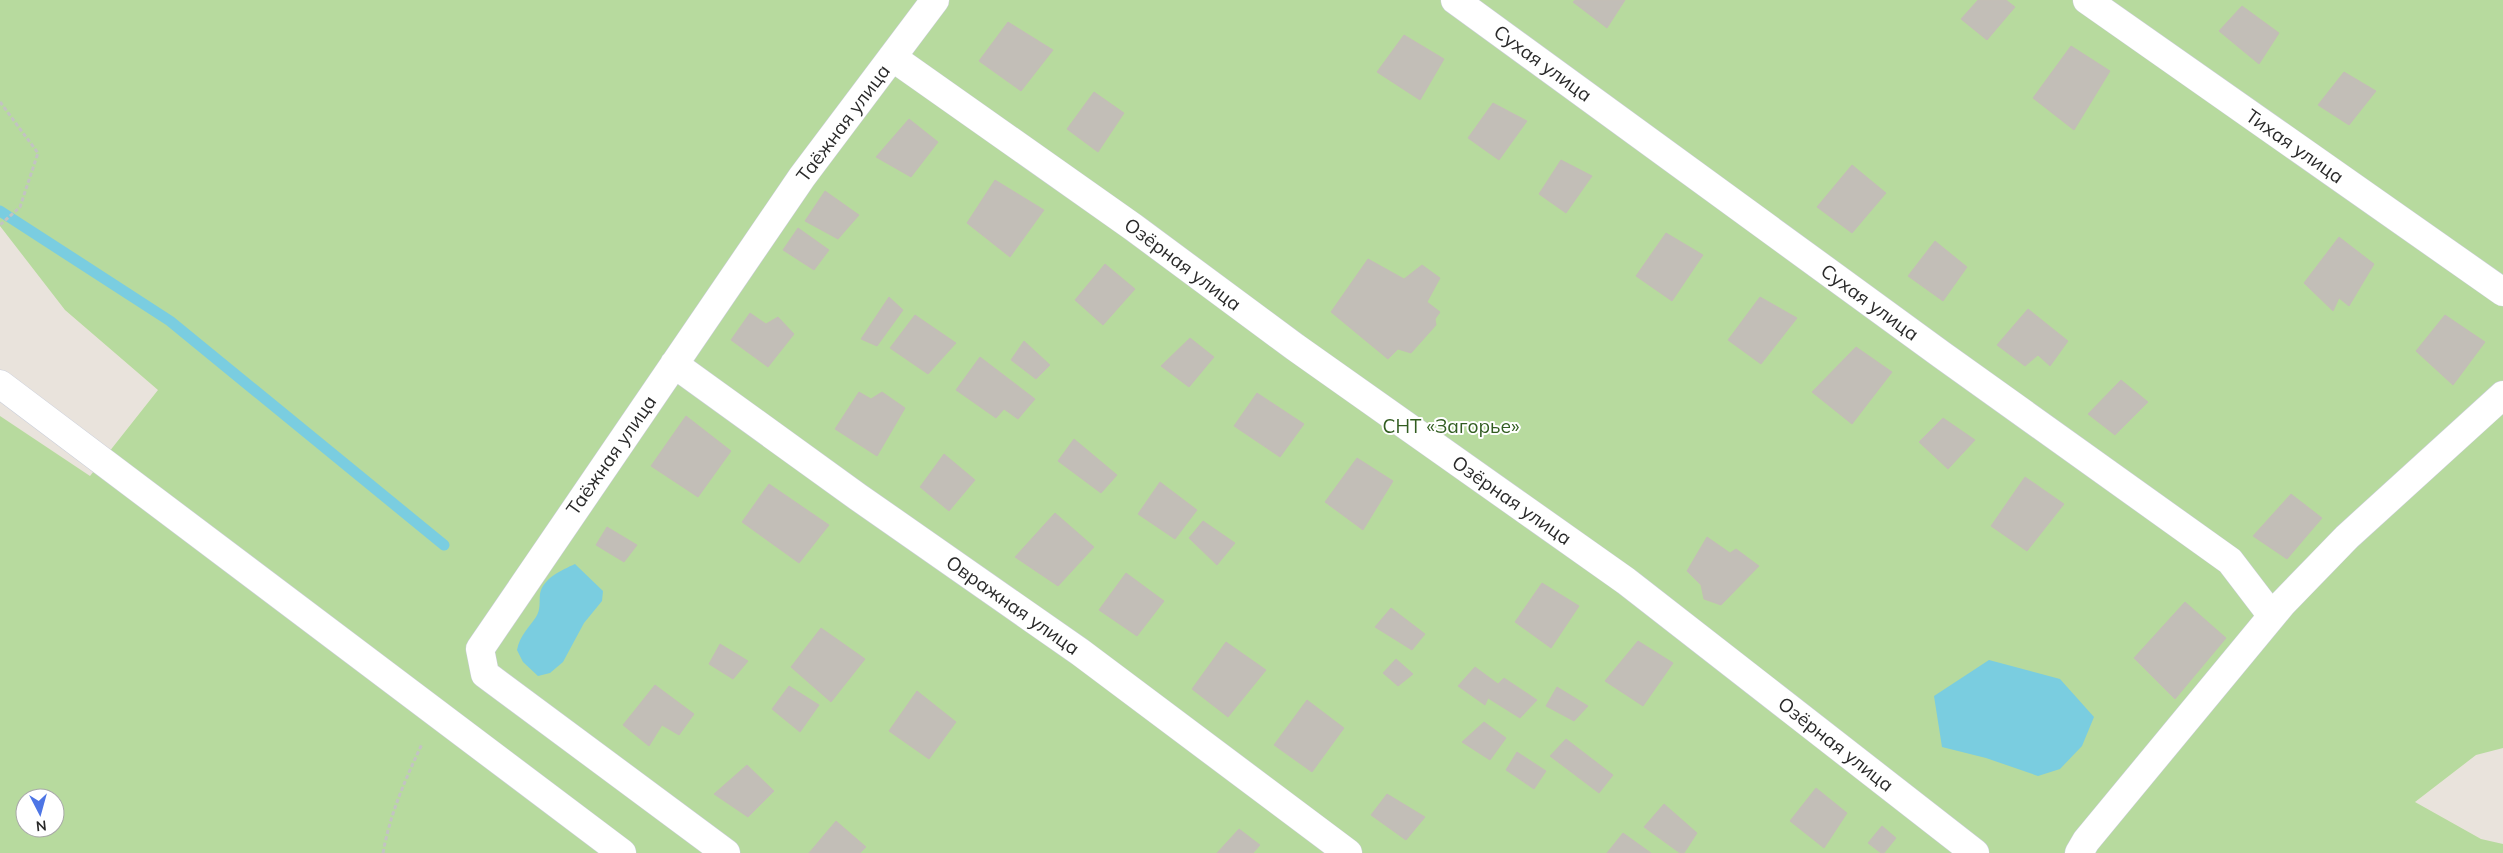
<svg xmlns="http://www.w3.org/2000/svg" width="2503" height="853" font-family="Mulish,sans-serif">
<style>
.green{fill:#b7da9e;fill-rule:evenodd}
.water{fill:#7acde0}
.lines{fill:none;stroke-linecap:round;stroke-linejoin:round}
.stream{stroke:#7acde0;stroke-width:11}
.building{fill:#c2beb7;stroke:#c4beb6}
.street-casing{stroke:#caced9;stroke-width:29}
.path{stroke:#c3c3c3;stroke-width:3;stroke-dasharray:4 2.5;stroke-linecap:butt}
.street{stroke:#fff;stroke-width:28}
.labels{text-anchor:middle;stroke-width:4;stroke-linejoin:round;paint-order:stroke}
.street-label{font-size:19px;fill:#292929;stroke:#fff}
.park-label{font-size:19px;fill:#325d21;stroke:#fff}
</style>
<rect width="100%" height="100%" fill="#e9e3dc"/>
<path class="green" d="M0,0H2503V748L2476,755L2415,802L2481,839L2503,844V853H0V416L90,476L158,390L65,310L0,226ZM25,798H55V828H25Z"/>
<path class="water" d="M575,564L603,591L602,601L584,623L563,662L550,673L538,676L523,662L517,650C520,635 528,629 536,617C541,609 539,602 540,594C543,578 562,570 575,564Z
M1989,660L2060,679L2094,717L2082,746L2060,769L2038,776L1986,758L1942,747L1934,696Z"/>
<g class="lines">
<path class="stream" d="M0,211L170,321L444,545"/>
</g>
<path class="building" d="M1575,0H1625L1607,28L1573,2Z
M1978,0H2006L2015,7L1987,40L1961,19Z
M2242,6L2279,33L2259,64L2219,31Z
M1008,22L1053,50L1021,91L979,61Z
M1404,35L1444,59L1420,100L1377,72Z
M2071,46L2110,71L2074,130L2033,98Z
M2344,72L2376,91L2349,125L2318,105Z
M1094,92L1124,113L1098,152L1067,129Z
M1493,103L1527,121L1499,160L1468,138Z
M909,119L938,142L911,177L876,157Z
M1561,160L1592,176L1566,213L1539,194Z
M1852,165L1886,193L1852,233L1817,207Z
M995,180L1044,210L1010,257L967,223Z
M825,191L859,215L838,239L805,221Z
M798,228L829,250L814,270L783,250Z
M1666,233L1703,255L1672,301L1636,276Z
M2339,237L2374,264L2349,306L2339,298L2333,311L2304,283Z
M1935,241L1967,267L1943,301L1908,276Z
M1368,259L1404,279L1422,265L1440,278L1427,302L1440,312L1435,319L1436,325L1411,353L1398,349L1388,359L1331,312Z
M1105,264L1135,289L1103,325L1075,300Z
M889,297L903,310L877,346L861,339Z
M1760,297L1797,318L1761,364L1728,340Z
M2028,309L2068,341L2050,366L2038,355L2025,366L1997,345Z
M750,313L766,324L778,317L794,334L768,367L731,340Z
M915,315L956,343L928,374L890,348Z
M2445,315L2485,342L2453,385L2416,351Z
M1190,338L1214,357L1189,387L1161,366Z
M1024,341L1050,365L1036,379L1011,360Z
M1856,347L1892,372L1852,424L1812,392Z
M980,357L1035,399L1018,419L1004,409L996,418L956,390Z
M2121,380L2148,402L2115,435L2088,414Z
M859,392L871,399L882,392L905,408L877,456L835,429Z
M1257,393L1304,424L1280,457L1234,426Z
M686,416L731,451L698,497L651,466Z
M1943,418L1975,440L1948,469L1919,442Z
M1074,439L1117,475L1101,493L1058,461Z
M944,454L975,480L949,511L920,487Z
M1357,458L1393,481L1363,530L1325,502Z
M2025,477L2064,504L2027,551L1991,526Z
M1160,482L1197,510L1175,539L1138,514Z
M769,484L829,525L799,563L742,522Z
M2291,494L2322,518L2287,559L2253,536Z
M1055,513L1094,547L1058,586L1015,557Z
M1203,521L1235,543L1217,565L1189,538Z
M607,527L637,545L624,562L596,545Z
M1707,537L1730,553L1736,549L1759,566L1721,605L1704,599L1701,585L1687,571Z
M1126,573L1164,601L1137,636L1099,610Z
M1542,583L1579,606L1551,648L1515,622Z
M2185,602L2226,638L2175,699L2134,658Z
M1391,608L1425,634L1412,650L1375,627Z
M821,628L865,659L831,702L791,667Z
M1638,641L1673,663L1643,706L1605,681Z
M1226,642L1266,670L1228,717L1192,689Z
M720,644L748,661L733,679L709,664Z
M1396,659L1413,674L1398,686L1383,673Z
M1475,667L1498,684L1504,678L1537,700L1520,718L1488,698L1485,705L1458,686Z
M655,685L694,714L679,735L662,725L649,746L623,725Z
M789,686L819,705L800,732L772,709Z
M1557,687L1588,706L1574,721L1546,706Z
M917,691L956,722L929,759L889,731Z
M1307,700L1344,728L1312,772L1274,745Z
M1484,722L1506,738L1490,760L1462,742Z
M1566,739L1613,775L1599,793L1550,756Z
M1517,752L1546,771L1534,789L1506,770Z
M747,765L774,791L748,817L714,794Z
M1816,788L1847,813L1824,848L1790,821Z
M1387,794L1425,817L1406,840L1371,815Z
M1664,804L1697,833L1684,853H1680L1644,827Z
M836,821L866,847L860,853H809Z
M1882,826L1896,838L1884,853H1881L1868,843Z
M1239,829L1260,845L1253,853H1217Z
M1623,833L1651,853H1607Z"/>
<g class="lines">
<defs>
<path id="street" d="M1455,0L1942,355L2230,561L2272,616
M2087,0L2503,292
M892,57L1133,227L1295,347L1626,581L1975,853
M674,364L858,497L1080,652L1348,853
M0,384L622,853
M726,853L485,674L480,649L802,177L935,0
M2079,853L2086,841L2282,604L2347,537L2503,395"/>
</defs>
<use href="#street" class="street-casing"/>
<path class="path" d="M0,102L38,153L20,207L0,225
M383,853C390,814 405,780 422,744"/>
<use href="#street" class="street"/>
</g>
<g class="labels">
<g class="street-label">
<text transform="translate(1543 63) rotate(36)" y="7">Сухая улица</text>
<text transform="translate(843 123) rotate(-53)" y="7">Таёжная улица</text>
<text transform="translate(2295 146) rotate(35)" y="7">Тихая улица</text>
<text transform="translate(1183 264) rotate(37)" y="7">Озёрная улица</text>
<text transform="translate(1870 302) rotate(36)" y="7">Сухая улица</text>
<text transform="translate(611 455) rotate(-55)" y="7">Таёжная улица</text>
<text transform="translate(1512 500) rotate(35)" y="7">Озёрная улица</text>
<text transform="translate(1013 605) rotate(35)" y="7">Овражная улица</text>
<text transform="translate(1836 744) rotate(38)" y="7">Озёрная улица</text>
</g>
<g class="park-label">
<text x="1451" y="433">СНТ «Загорье»</text>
</g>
</g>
<g transform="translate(40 813) rotate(174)"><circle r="24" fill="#ffffff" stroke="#a9a9a9"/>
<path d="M0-4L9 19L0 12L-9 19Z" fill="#4d75e5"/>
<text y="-8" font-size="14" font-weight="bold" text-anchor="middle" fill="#292929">N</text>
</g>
</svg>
